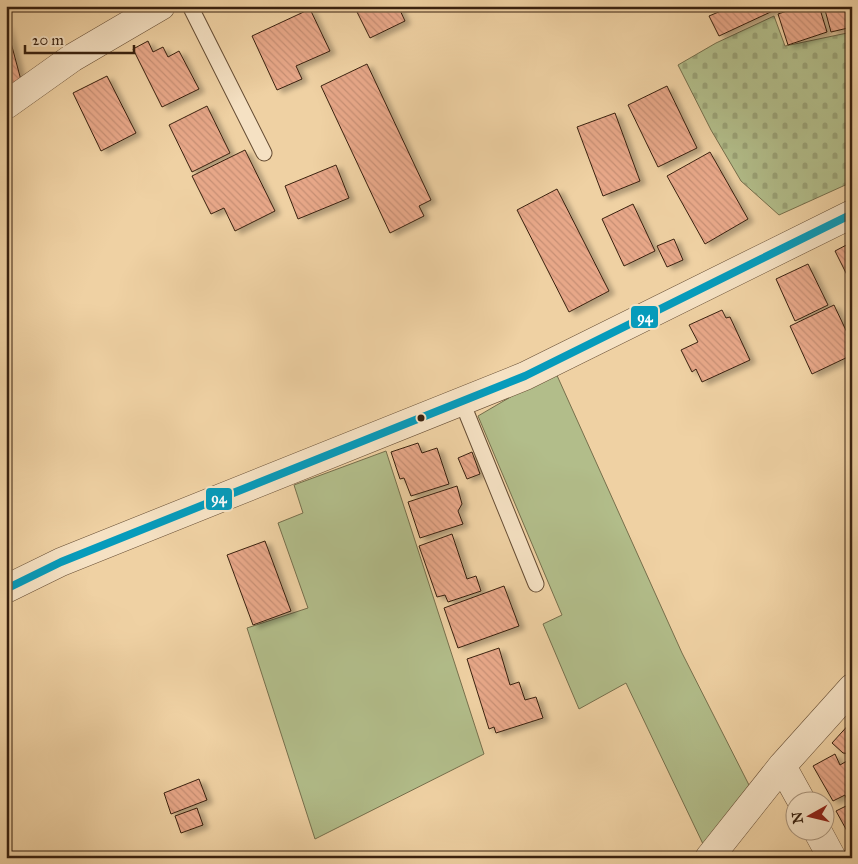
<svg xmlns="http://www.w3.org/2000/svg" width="858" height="864" font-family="'IM FELL Great Primer',serif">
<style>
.green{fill:#b2bd8a;stroke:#766f4c}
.cemetery{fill:url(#cemetery-stones);stroke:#766f4c}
.building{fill:url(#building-back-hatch);stroke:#39210f;filter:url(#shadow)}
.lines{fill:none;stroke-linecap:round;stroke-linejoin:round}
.lane-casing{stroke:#664d34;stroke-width:17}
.street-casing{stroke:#664d34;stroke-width:29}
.lane{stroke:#f5e1c3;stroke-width:15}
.street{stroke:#f5e1c3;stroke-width:28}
.bus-1-casing{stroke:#f5e1c3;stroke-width:11}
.bus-1{stroke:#069bbb;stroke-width:8}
.bus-dot{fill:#39210f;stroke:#f5e1c3;stroke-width:2}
.line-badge{stroke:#f5e1c3;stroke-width:2}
.badge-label{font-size:14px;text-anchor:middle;font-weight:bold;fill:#fff}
</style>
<defs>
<pattern id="cemetery-stones" width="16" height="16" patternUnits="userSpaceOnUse" patternTransform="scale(1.25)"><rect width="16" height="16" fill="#b2bd8a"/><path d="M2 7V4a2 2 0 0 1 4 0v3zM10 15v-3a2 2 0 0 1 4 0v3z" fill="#9aa276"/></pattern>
<pattern id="building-back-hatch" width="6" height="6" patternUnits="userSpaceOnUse" patternTransform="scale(1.25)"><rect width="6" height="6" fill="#e7a788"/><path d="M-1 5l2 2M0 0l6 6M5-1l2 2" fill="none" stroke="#c78f74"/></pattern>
<filter id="shadow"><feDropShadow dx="5.5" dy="3" stdDeviation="2.5" flood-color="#0004"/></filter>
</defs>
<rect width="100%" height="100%" fill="#efd1a3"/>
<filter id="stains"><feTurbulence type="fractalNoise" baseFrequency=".004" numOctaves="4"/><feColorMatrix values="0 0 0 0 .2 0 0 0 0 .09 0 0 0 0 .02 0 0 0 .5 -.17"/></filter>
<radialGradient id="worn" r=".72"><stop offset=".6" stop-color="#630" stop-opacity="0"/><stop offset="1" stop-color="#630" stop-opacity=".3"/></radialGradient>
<path class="green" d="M555,371L682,653L750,787L703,844L626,683L579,709L543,624L562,615L478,416Z
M386,451L484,754L315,839L247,628L308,608L278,523L303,513L294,485Z"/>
<path class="cemetery" d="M774,16L785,46L852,32V182L779,215L741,181L711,130L678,65L716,43Z"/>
<path class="building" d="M354,6H398L405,21L370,38Z
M719,6H776L777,9L719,36L709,16L721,11Z
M792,6H819L827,32L788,45L778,14L793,9Z
M829,6H852V27L831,32L825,10L829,9Z
M310,9L330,51L296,66L302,79L277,90L252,36Z
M6,24L22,84L6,88Z
M148,41L153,52L163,47L168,57L179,51L199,89L162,107L133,49Z
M367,64L431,200L419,206L424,216L390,233L321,86Z
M107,76L136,133L101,151L73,93Z
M667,86L697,148L658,167L628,105Z
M207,106L230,153L192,172L169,125Z
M615,113L640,181L603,196L577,127Z
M245,150L275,211L235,231L224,208L211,214L192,176Z
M710,152L748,219L705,244L667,176Z
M336,165L349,198L298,219L285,186Z
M557,189L609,291L569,312L517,210Z
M633,204L655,251L624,266L602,219Z
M674,239L683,260L667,267L657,246Z
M852,242V285L835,251Z
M808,264L828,305L795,321L776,279Z
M834,305L852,343V355L812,374L790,326Z
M722,310L726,318L730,317L750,360L702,382L696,369L692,372L681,350L698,342L689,325Z
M418,443L422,453L437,448L449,484L411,496L404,478L400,479L391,452Z
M472,452L480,474L467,479L458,458Z
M457,486L462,504L458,511L463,524L420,538L408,502Z
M452,534L467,579L476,576L481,591L448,602L445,595L437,597L419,546Z
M265,541L291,611L253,625L227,555Z
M504,586L519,626L458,648L444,608Z
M499,648L510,685L519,682L525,700L536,697L543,718L496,733L494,727L489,729L467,659Z
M852,721V754L843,753L832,743Z
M835,754L840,765L852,758V800L848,802L845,795L833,801L813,766Z
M199,779L207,800L171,814L164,793Z
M852,803V840L836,811Z
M197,808L203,825L181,833L175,816Z"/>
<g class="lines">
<defs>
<path id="lane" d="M190,6L264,153
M462,402L536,584"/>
<path id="street" d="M6,105L72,58L161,6
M6,589L61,562L525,376L852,214
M782,766L802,802
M818,832L832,858
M709,858L782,766L852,688"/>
</defs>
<use href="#lane" class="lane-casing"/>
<use href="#street" class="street-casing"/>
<use href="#lane" class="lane"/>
<use href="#street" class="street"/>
<defs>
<path id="bus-1" d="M6,589L61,562L525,376L852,214"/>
</defs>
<use href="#bus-1" class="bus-1-casing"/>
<use href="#bus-1" class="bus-1"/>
</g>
<circle class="bus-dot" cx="421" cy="418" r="4.5"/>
<g class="line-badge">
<rect x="630" y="305" width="29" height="24" rx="5" fill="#069bbb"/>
<rect x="205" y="487" width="28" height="24" rx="5" fill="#069bbb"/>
</g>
<g class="badge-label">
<text x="645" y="322">94</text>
<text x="219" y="503">94</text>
</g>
<rect width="858" height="864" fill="none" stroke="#efd1a3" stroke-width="25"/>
<rect x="8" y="8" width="843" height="849" fill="none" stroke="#39210f" stroke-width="2.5"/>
<rect x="12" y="12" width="833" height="839" fill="none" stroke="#39210f"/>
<g transform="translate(810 816) rotate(262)"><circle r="24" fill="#f5e1c3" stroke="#aa947b"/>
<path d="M0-4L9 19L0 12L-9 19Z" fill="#8f2418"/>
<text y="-8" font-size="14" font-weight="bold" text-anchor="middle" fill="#39210f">N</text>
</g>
<path d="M25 45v8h109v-8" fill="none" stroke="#39210f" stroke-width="2.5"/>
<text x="32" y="45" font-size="15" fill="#39210f" stroke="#f5e1c3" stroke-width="4" paint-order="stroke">20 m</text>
<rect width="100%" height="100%" filter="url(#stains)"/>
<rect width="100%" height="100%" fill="url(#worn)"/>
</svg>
